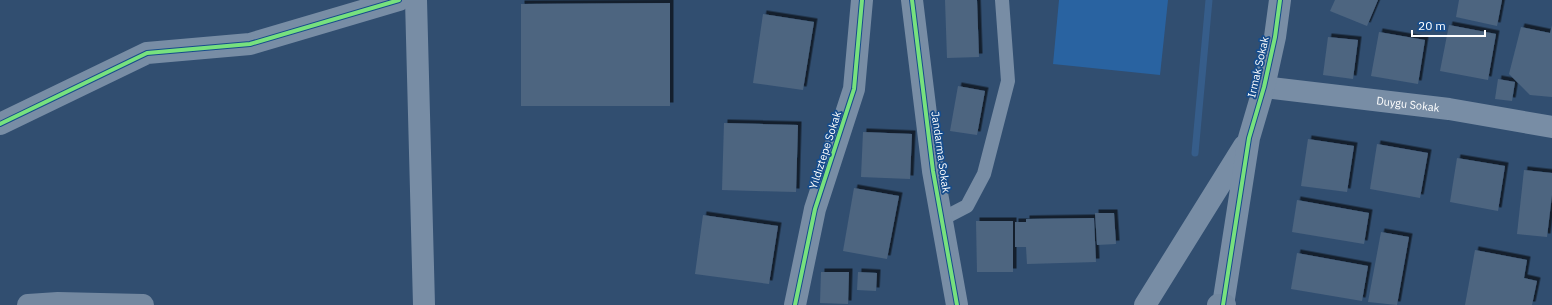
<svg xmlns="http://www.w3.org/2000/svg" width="1552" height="305" font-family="'IBM Plex Sans',sans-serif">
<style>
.green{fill:#2963a1}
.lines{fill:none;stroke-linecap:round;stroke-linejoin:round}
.stream{stroke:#365d8a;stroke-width:7}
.building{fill:#4d6580;filter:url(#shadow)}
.lane{stroke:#788da5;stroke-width:14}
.street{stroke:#788da5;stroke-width:22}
.secondary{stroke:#7388a0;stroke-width:22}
.cycleway-casing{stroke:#164c8b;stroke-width:6}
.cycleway{stroke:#77e17e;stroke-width:4}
.labels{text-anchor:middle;stroke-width:3.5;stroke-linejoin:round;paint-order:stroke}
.street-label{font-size:11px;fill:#fff;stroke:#164c8b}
</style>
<defs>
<filter id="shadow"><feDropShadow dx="3.5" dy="-3.5" stdDeviation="0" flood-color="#0009"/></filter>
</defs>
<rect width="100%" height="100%" fill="#314e70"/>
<path class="green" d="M1059,0H1168L1160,75L1053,64Z"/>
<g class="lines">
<path class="stream" d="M1195,153L1209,0"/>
</g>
<path class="building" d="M945,0H977L979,57L947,58Z
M1335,0H1378L1367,26L1330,11Z
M1459,0H1502L1497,26L1456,17Z
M670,3V106H521V4Z
M763,14L814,22L803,90L753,83Z
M1449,25L1496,34L1488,80L1440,71Z
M1552,25V97L1530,95L1509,74L1521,27L1550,33Z
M1379,32L1425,40L1418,84L1371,76Z
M1328,37L1358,40L1353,79L1323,75Z
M1498,79L1515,82L1512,101L1495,99Z
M958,86L985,91L977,135L950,131Z
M724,123L798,125L796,192L722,190Z
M863,132L912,134L910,179L861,177Z
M1308,139L1354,146L1347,192L1301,186Z
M1377,144L1428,153L1420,198L1370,189Z
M1457,158L1505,166L1498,211L1450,202Z
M1524,170L1552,173V195L1547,237L1517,234Z
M854,188L899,196L887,259L843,251Z
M1297,200L1369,213L1364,244L1292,232Z
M1095,213H1114L1116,244L1097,245Z
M703,215L778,226L769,284L695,274Z
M1094,218L1096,262L1027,264L1026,247H1015V222H1026V219Z
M976,221H1013V272H977Z
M1381,232L1409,237L1397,305L1368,302Z
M1475,250L1527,260L1524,278L1537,281L1532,305H1465Z
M1297,253L1368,266L1362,301L1291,289Z
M821,272H849L848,304L820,303Z
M858,272L877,273L876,291L857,290Z"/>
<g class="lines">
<path class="lane" d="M942,219L967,206L984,174L1008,81L1002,0"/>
<g class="street">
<path d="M416,0L424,305"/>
<path d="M912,0L933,171L957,305"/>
<path id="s1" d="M1264,87L1449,109L1552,127"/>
<path d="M0,124L147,53L250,44L399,0"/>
<path d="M795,305L815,209L854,89L862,0"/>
<path d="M1145,305L1244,146"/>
<path d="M1223,305L1249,138L1264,87L1275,37L1280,0"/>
</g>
<path class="secondary" d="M28,305L58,303L143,305
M1218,305H1225"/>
<defs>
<path id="cycleway" d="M912,0L933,171L957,305
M0,124L147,53L250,44L399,0
M795,305L815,209L854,89L862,0
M1223,305L1249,138L1264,87L1275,37L1280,0"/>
</defs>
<use href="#cycleway" class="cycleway-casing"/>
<use href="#cycleway" class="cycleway"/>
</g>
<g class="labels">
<g class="street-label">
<text transform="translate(1258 67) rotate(-77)" y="4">Irmak Sokak</text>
<text dy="4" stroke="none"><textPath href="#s1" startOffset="145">Duygu Sokak</textPath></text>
<text transform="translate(825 150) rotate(-72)" y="4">Yıldıztepe Sokak</text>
<text transform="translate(941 152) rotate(82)" y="4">Jandarma Sokak</text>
</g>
</g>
<path d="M1412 30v6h73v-6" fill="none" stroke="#ffffff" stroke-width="2"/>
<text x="1418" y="30" font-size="12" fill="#ffffff" stroke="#164c8b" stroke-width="3" paint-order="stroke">20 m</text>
</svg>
